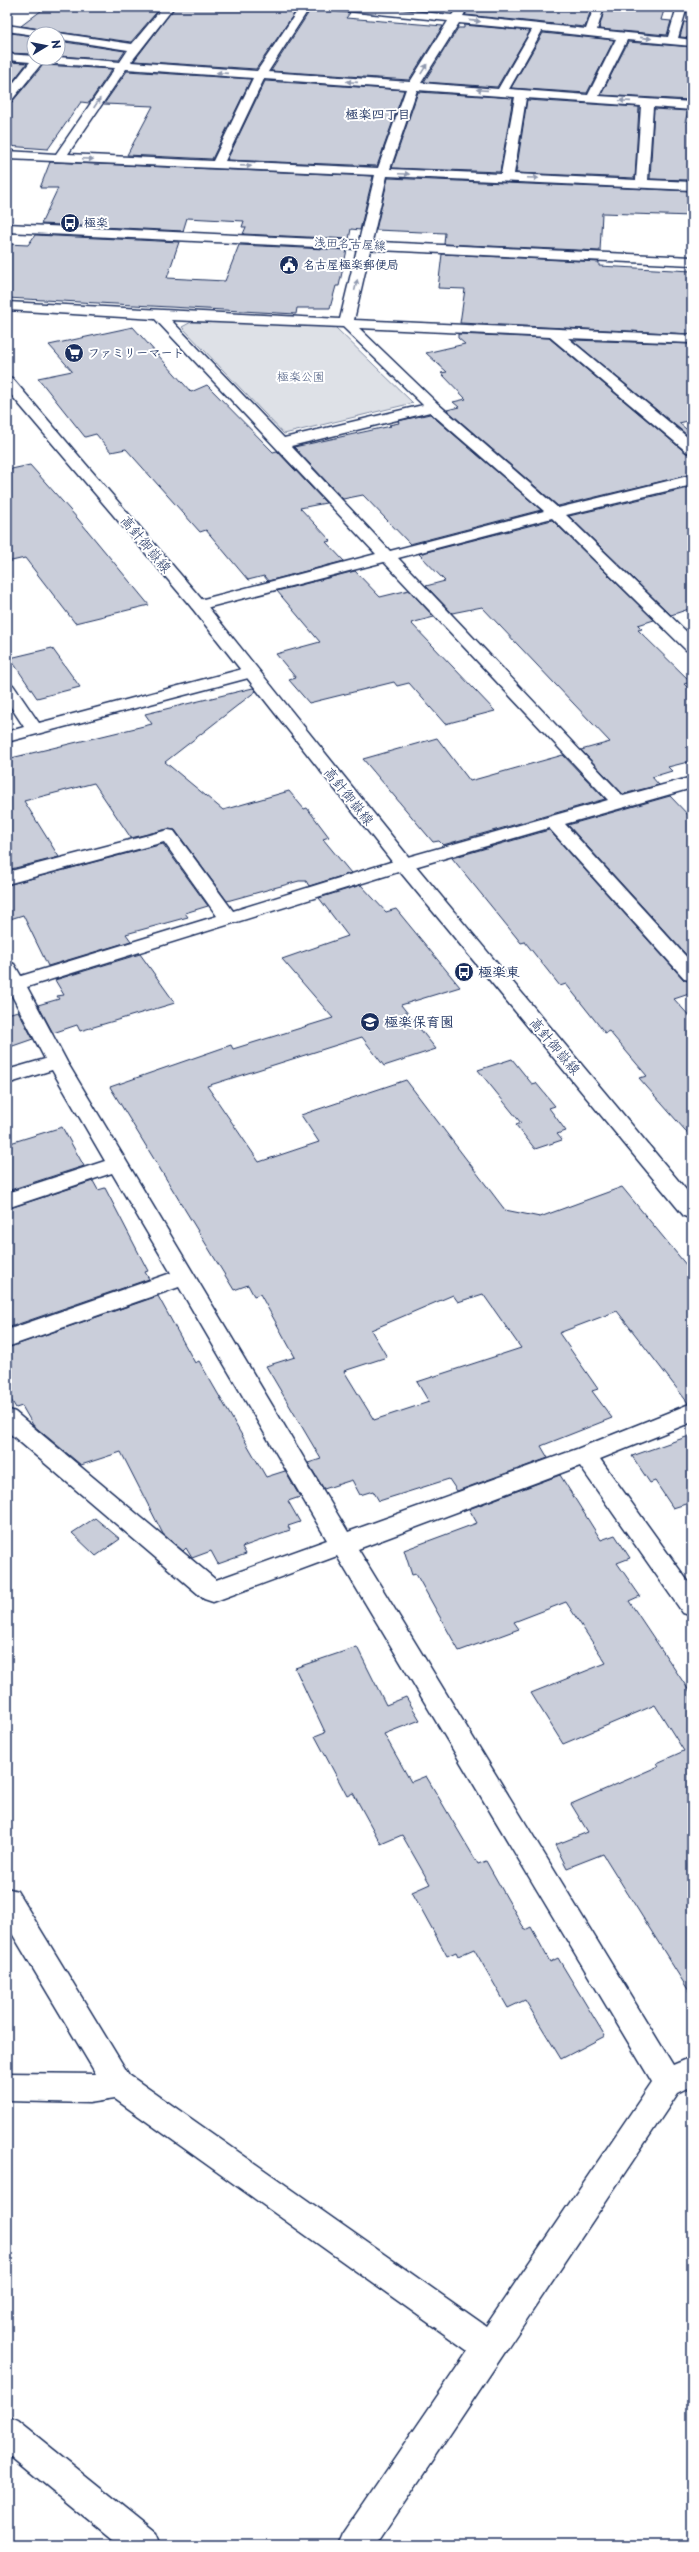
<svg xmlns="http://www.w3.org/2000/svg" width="699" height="2552" font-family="'Playpen Sans','Klee One',sans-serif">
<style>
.built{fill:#eff0f4}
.green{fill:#dee1e7;stroke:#7c88a2}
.building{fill:#caceda;stroke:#1b2f5e;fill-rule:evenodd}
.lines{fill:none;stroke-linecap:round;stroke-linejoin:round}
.street-casing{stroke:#1b2f5e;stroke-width:3}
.secondary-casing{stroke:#1b2f5e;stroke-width:3}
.street{fill:#fff;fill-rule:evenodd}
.secondary{fill:#fff;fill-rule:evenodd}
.oneway{fill:#8d97ae}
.labels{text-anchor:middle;stroke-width:4;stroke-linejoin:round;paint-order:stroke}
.far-poi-label{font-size:12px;font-weight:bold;fill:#1b2f5e;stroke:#fff;text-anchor:start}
.far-street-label{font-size:12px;fill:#1b2f5e;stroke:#fff}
.far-park-label{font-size:12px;fill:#4c5c80;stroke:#fff}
.far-neighbourhood-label{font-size:13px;font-weight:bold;fill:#1b2f5e;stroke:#fff}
.street-label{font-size:14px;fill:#1b2f5e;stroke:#fff}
.poi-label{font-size:14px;font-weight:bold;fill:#1b2f5e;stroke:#fff;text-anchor:start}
</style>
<rect width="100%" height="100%" fill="#fff"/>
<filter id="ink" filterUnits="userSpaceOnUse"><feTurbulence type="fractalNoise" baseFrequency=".025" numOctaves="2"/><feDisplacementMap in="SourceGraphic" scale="8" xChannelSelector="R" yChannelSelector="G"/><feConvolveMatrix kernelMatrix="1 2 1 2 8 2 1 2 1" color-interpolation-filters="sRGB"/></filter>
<g filter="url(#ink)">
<path class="built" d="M382,7H452L450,11L443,13Z"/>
<path class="green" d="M193,321L334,326L413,403L284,434L182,327Z"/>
<path class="building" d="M46,7H161L131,42L58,32L53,33L46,30L21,26Z
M175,7H290L298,8L256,69L134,61Z
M469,7H592L585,27L465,15Z
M605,7H665L661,20L671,21L667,35L599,29Z
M311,9L350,13L346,18L443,26L409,80L271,71Z
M684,22L692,23V38L680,37Z
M464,25L530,31L497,87L424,82L458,28H464Z
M11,33L34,36V54L7,53V36Z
M543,33L614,40L587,93L511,88Z
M58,41L125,51L119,60L58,56Z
M628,42L692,47L690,100L601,95Z
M7,62L27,63L7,89Z
M43,65L112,69L89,103L81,102L48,149L7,146V104L12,102Z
M127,71L251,79L212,159L127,155L153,106L104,104Z
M265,81L404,90L377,166L227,160Z
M418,92L513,98L500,172L392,168Z
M527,100L639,107L635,178L516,173Z
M654,109L688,111L685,122H692V180L650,179Z
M50,162L373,176L360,230L351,229L349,239L243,234L246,227H242L244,221L187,218L183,231L41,224L58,188H40Z
M388,178L692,191V216L602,213L600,251L444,244L445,233L376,230Z
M35,235L179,242L167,278L225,281L239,245L347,250L339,286H336L330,308H297L296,314L7,298V244L28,245Z
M442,254L599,262V266L692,271V334L460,323L465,289L438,288Z
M133,327L191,392L207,385L273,452L277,451L326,503L300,508L331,541L326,542L344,561L268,581L264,576L248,580L206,530L200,532L126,449L111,452L96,434L85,437L38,378L72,371L49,345Z
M458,334L549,338L686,453L692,454V474L558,506L447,410L459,407L453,402L466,399L441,373L447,372L426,353L465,344L458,338Z
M572,340L692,344V420L679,423L692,434V439Z
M430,414L541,510L410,544L363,495L343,499L294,447L391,426L389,425L399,423L398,421Z
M30,465L78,519L149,605L75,623L25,558L7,562V470Z
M692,487V608L671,615L569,516Z
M552,520L654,620L638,625L642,629L638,630L691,682L684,684L692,692V761L668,767L672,771L652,777L659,785L623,794L581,750L610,742L482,607L452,613L426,586L445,581L419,554Z
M355,571L380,597L409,590L434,617L411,623L495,711L445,724L409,683L397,686L394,682L309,703L289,680L296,678L276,654L320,642L277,591Z
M52,648L80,687L37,698L10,658Z
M253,688L256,691L165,762L223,810L289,791L304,809L307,808L329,837L323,839L351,873L309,886L306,881H299L227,901L175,830L168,829L131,838L94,783L24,801L59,857L7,870V759L152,724L145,714Z
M437,738L470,781L563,755L605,799L443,845L439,841L433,842L363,759Z
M670,796L692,819V961L568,825Z
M549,830L684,980L692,982V993L674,999L692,1019V1138L639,1078L647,1076L609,1031L605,1033L566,984L560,986L525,942L521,943L452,858Z
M163,844L208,906L185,913L188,917L126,934L131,941L48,966L23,915L7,920V885Z
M361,885L386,912L396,909L460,987L401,1005L436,1049L384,1066L362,1037L207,1086L259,1162L319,1142L301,1115L406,1080L505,1210L540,1217L622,1187L692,1272V1402L688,1403L617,1311L559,1333L598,1389L592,1391L612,1418L541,1446L548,1458L457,1491L449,1479L379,1501L373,1491L360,1495L352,1480L324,1489L308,1463L321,1459L266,1366L295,1357L260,1294L254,1296L248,1285L234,1290L110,1087L231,1045L233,1049L333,1018L282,959L348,936L319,898ZM483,1294L521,1348L417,1382L429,1402L374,1420L344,1371L387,1357L371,1330L453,1295L458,1302Z
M140,954L175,1003L80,1031L77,1025L53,1033L38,1005L59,999L57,996L64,995L55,980Z
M18,1011L33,1039L7,1048V1014Z
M512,1059L532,1084L536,1083L555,1106L549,1108L566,1131L557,1134L562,1140L535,1149L516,1125L521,1123L478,1070Z
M62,1127L84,1166L7,1191V1144Z
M93,1181L98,1190L105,1188L148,1271L145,1272L149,1279L7,1328V1209Z
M158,1296L195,1363L199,1361L266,1477L285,1471L300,1497L288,1501L300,1522L288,1526L290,1530L242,1547L246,1554L218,1564L211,1551L192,1558L186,1548L183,1551L163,1534L121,1452L81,1465L33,1425L22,1406L16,1408L7,1393V1348Z
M692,1435V1502L673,1508L655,1481L650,1483L632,1456Z
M560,1475L601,1540L615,1535L630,1558L617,1563L640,1596L629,1601L692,1695V1996L603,1854L567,1868L555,1845L588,1832L571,1804L659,1766L657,1763L684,1751L655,1705L563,1744L531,1693L606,1663L566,1602L514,1622L519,1629L459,1651L416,1574L412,1575L404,1550L477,1523L469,1509Z
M95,1518L120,1539L96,1556L72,1533Z
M357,1647L386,1705L406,1697L420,1720L384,1734L411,1782L426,1776L478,1864L486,1861L525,1930L531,1927L550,1962L558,1958L605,2036L561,2059L525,2000L508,2008L474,1949L458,1956L456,1952L447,1956L412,1892L430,1884L402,1835L381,1844L353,1793L347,1796L315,1736L325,1732L295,1668Z"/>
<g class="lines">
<defs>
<path id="street" d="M163,7H174L131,62L257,71L300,7H310L268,72L410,82L448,21L339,10L334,7H371L452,15L458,7H468L463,16L586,29L594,7H604L597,30L668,37L677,7H687L678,38L692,40V46L627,40L599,96L692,102V110L653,107L648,180L692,182V190L387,176L354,320L692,335V343L568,338L692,441V453L687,452L550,337L359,328L438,404L558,508L692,475V485L566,515L692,637V651L686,650L552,518L398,558L623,796L692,777V788L565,824L692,963V981L685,979L549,828L411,868L27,987L67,1062L348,1532L577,1449L692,1403V1422L600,1459L692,1587V1616L683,1613L580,1466L358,1549L673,2065L692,2057V2086L678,2093L376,2545H339L344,2533L468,2351L115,2099L89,2103L7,2101V2073L96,2074L7,1925V1888L17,1891L129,2075L486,2326L652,2082L337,1556L213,1602L204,1599L7,1431V1409L15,1412L216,1580L327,1540L179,1287L7,1347V1330L171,1273L112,1173L7,1208V1193L105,1161L52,1070L7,1084V1070L45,1059L7,986V962L14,964L21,976L217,916L164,842L7,884V872L168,830L174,831L233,911L397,860L608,800L384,562L198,610L192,608L190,605L192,602L376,554L155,319L7,310V302L340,319L375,175L7,159V151L56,154L115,68L42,63L11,101L7,103V91L30,62L7,60V54L34,56V58L58,57L120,62L128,50L58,39V34H54L58,33L132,44ZM459,23L532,30L498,89L421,83ZM542,31L616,39L588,95L509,89ZM126,69L253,78L213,161L68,154ZM264,79L406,89L378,168L225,161ZM417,90L515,97L501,174L390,169ZM526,98L641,106L636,180L514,174ZM171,320L343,327L423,405L284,438ZM430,412L544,511L390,551L291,446Z
M7,25L46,31L52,34L34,35L7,31Z
M250,667L258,672L256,676L7,742V732L24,727L7,701V684L13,685L39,723Z
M7,2416L18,2421L157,2533L162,2545H119L7,2453Z"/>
<path id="secondary" d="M7,224L692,257V265L7,232Z
M7,377L12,378L204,602L411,860L692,1197V1219L684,1216L397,868L192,608L7,390Z"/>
</defs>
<use href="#street" class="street-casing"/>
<use href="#secondary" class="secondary-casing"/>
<use href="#street" class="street"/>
<use href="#secondary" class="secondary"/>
</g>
<defs><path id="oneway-solid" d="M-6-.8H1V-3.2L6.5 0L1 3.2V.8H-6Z"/></defs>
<g class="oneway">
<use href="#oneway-solid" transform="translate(475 21) rotate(6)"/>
<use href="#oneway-solid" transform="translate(646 38) rotate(6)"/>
<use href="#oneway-solid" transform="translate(424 69) rotate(-58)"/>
<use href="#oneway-solid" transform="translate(222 73) rotate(-176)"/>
<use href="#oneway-solid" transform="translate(352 82) rotate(-176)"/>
<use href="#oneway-solid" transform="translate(482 90) rotate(-176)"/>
<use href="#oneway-solid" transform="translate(625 101) rotate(-176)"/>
<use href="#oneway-solid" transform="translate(97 103) rotate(-56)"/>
<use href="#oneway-solid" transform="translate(88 159) rotate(2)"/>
<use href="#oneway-solid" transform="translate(246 166) rotate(3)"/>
<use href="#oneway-solid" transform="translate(404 174) rotate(2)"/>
<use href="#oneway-solid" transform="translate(533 178) rotate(3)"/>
<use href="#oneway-solid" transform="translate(356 285) rotate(-76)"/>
</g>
</g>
<defs>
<symbol id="bus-disc" viewBox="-11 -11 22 22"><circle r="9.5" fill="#1b2f5e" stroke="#fff"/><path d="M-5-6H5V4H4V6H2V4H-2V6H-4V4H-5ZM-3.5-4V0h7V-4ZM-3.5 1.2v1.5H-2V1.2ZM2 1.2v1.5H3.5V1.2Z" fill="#fff"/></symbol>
<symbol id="civic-disc" viewBox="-11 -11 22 22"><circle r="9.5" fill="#1b2f5e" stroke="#fff"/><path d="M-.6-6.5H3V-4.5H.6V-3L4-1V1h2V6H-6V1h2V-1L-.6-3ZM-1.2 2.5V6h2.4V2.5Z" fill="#fff"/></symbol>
<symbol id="supermarket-disc" viewBox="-11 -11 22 22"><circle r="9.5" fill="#1b2f5e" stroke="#fff"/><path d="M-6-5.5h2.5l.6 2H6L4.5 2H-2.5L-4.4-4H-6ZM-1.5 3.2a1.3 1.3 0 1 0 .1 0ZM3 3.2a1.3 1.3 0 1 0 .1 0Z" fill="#fff"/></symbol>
<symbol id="school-disc" viewBox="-11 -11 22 22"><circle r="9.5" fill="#1b2f5e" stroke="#fff"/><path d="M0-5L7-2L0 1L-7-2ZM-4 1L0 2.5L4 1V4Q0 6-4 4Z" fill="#fff"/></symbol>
</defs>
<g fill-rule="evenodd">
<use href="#bus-disc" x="59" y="212" width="22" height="22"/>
<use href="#civic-disc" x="278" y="254" width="22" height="22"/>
<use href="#supermarket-disc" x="63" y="342" width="22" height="22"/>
<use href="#bus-disc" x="453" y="961" width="22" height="22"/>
<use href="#school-disc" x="359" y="1011" width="22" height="22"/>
</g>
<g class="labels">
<g class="far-poi-label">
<text x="84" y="227">極楽</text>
<text x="303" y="269">名古屋極楽郵便局</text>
<text x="88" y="357">ファミリーマート</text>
</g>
<g class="far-street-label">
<text transform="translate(350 244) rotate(3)" y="4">浅田名古屋線</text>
</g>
<g class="far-park-label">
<text x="301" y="381">極楽公園</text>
</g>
<g class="far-neighbourhood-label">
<text x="378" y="119">極楽四丁目</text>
</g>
<g class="street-label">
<text transform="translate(146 544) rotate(50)" y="5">高針御嶽線</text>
<text transform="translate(349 796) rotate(51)" y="5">高針御嶽線</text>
<text transform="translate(555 1046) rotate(50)" y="5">高針御嶽線</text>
</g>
<g class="poi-label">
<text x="478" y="977">極楽東</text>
<text x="384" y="1027">極楽保育園</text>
</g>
</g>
<rect width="699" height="2552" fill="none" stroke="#fff" stroke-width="24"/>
<rect x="12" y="12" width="675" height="2528" fill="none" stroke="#1b2f5e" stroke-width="1.5" filter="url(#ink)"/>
<g transform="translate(46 46) rotate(80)"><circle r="19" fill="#ffffff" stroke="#a4acbf"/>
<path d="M0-3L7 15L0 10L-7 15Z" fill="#1b2f5e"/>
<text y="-6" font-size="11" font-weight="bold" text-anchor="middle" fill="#1b2f5e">N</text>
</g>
</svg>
